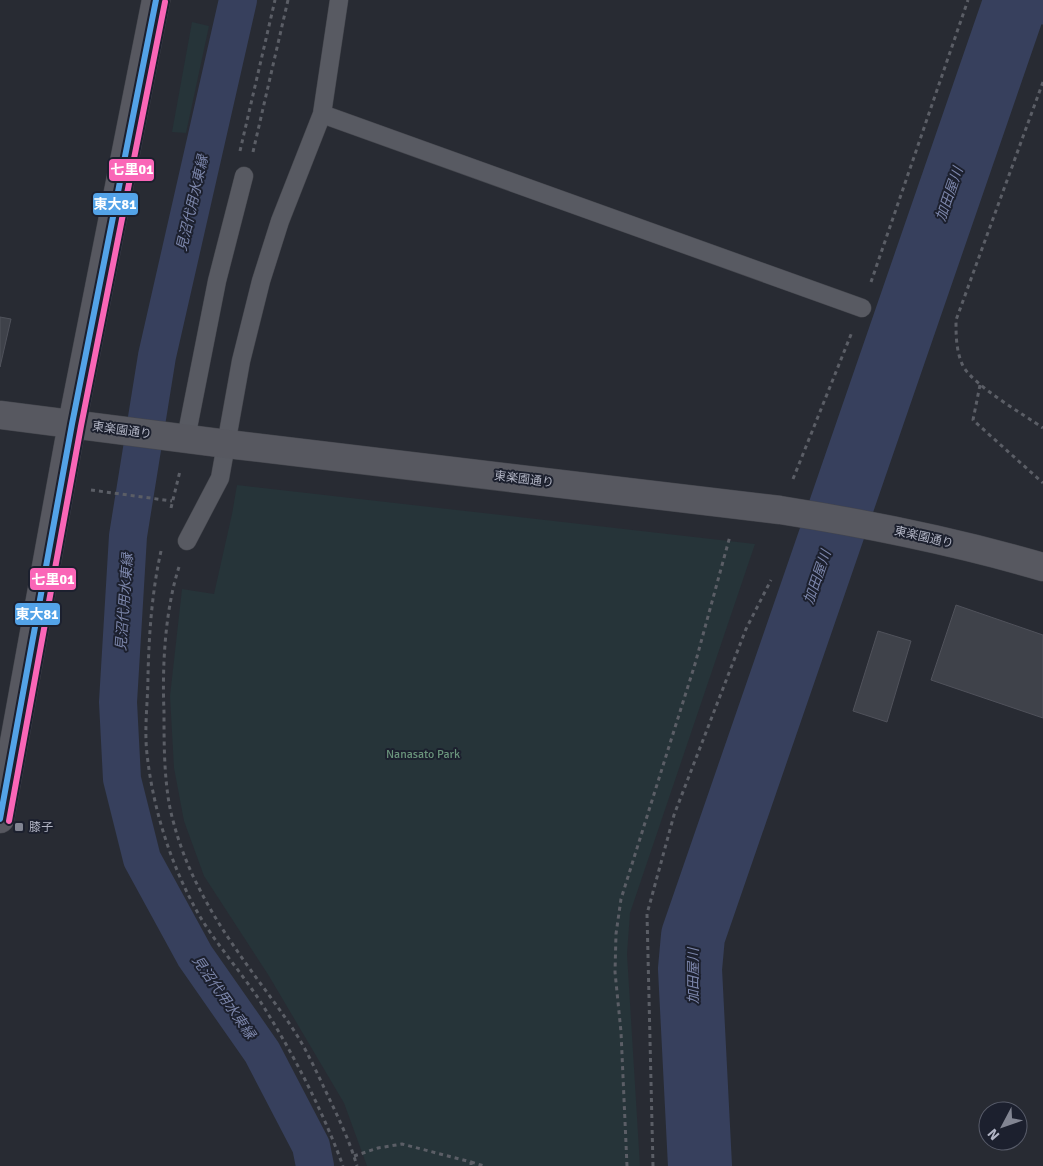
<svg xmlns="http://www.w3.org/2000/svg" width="1043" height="1166" font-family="Signika,'Noto Sans JP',sans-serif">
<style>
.green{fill:#263439}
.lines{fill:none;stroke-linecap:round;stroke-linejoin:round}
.stream{stroke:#37405d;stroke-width:11}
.canal{stroke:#37405d;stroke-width:38}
.river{stroke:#37405d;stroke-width:64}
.building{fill:#3f424a;stroke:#50525b}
.lane-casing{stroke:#44464d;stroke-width:19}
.secondary-casing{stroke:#44464d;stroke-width:29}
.path{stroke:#5b5e66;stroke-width:3;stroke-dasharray:4 4;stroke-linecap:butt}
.lane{stroke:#585a62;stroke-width:18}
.secondary{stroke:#575860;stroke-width:28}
.bus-1-casing{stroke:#1c202e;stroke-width:10}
.bus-2-casing{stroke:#1c202e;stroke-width:10}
.bus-1{stroke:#53a3e8;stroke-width:6}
.bus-2{stroke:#fa66b7;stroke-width:6}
.poi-dot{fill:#828592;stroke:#1c202e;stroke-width:2}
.labels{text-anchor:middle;stroke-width:4;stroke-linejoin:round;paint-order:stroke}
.street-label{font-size:12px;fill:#b2b5c5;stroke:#1c202e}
.park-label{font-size:12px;fill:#6a947c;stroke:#1c202e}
.poi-label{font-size:12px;fill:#b2b5c5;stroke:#1c202e;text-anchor:start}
.water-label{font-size:14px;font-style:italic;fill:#7c86ab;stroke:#1c202e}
.line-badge{stroke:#1c202e;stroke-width:2}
.badge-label{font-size:14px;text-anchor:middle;font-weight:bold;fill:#fff}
</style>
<rect width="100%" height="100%" fill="#282b33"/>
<path class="green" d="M192,22L209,26L186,133L172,132Z
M237,485L755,544L630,913L627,954L640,1166H367L344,1103L269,976L204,876L184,821L174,768L170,696L182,589L214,594L232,514Z"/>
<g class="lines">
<path class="stream" d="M992,0L1043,19"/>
<path class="canal" d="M238,0L157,356L128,536L118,702L122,779L142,859L195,956L262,1052L311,1146L315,1166"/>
<path class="river" d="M700,1166L690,969L693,936L1016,0"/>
</g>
<path class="building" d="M0,317L11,319L0,367Z
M956,605L1043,635V718L931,680Z
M878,631L911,641L887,722L853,711Z"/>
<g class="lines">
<defs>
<path id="lane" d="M322,114L862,308
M186,438L217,281L244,176
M187,541L220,478L241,361L261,281L280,221L322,114L339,0"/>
<path id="secondary" d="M0,415L227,444L780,510C869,524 957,542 1043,567
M0,819L72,424L156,0"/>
</defs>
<use href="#lane" class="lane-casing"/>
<use href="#secondary" class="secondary-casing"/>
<path class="path" d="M1043,82L956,320C956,336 956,351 963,366C974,386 1023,414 1043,428
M240,151L275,0
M253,152L288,0
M871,282L968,0
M980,385L973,420L1043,483
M793,479L852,332
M91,490L172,501
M171,508L180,471
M161,551C152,591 149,634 148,675C148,701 144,728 147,754C153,809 171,866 199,915C217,945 241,972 260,1001C293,1053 322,1109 343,1166
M179,567C165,610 162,667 164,712C164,742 164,773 169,803C174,830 186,864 199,888C224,938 260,981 291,1026C306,1048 317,1073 328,1096C339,1119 350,1142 357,1166
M354,1156L378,1148L402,1144L471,1162V1166
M471,1162L484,1166
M627,1166L621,1032L615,972L616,934L621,899L695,664L730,536
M653,1166L647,914L674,815L746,629L771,580"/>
<use href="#lane" class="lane"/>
<use href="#secondary" class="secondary"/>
<defs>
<path id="bus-1" d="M0,819L72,424L156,0"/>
<path id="bus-2" d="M9,821L81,426L165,2"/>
</defs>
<use href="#bus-1" class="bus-1-casing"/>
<use href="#bus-2" class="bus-2-casing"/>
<use href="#bus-1" class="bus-1"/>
<use href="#bus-2" class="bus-2"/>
</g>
<rect class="poi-dot" x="14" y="822" width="10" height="10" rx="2.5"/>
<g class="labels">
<g class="street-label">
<text transform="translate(122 430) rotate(8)" y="4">東楽園通り</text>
<text transform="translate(524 479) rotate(7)" y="4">東楽園通り</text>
<text transform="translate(924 537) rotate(13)" y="4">東楽園通り</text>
</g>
<g class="park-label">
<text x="423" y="758">Nanasato Park</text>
</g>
<g class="poi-label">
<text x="29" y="831">膝子</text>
</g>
<g class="water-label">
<text transform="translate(949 194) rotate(-71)" y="5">加田屋川</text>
<text transform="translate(192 203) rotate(-77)" y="5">見沼代用水東縁</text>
<text transform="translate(817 577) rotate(-71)" y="5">加田屋川</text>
<text transform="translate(124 602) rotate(-86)" y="5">見沼代用水東縁</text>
<text transform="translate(693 976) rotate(-90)" y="5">加田屋川</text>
<text transform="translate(224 997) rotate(55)" y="5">見沼代用水東縁</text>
</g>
</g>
<g class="line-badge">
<rect x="108" y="158" width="47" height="24" rx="5" fill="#fa66b7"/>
<rect x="92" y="192" width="47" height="24" rx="5" fill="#53a3e8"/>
<rect x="29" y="567" width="48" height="24" rx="5" fill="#fa66b7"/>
<rect x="14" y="602" width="47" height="24" rx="5" fill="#53a3e8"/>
</g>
<g class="badge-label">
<text x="132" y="174">七里01</text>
<text x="115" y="209">東大81</text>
<text x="53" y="584">七里01</text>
<text x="37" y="619">東大81</text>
</g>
<g transform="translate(1003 1126) rotate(229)"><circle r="24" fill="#1c202e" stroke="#585c6a"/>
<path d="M0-4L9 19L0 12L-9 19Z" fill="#828592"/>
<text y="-8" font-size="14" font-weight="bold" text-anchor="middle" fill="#b2b5c5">N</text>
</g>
</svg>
